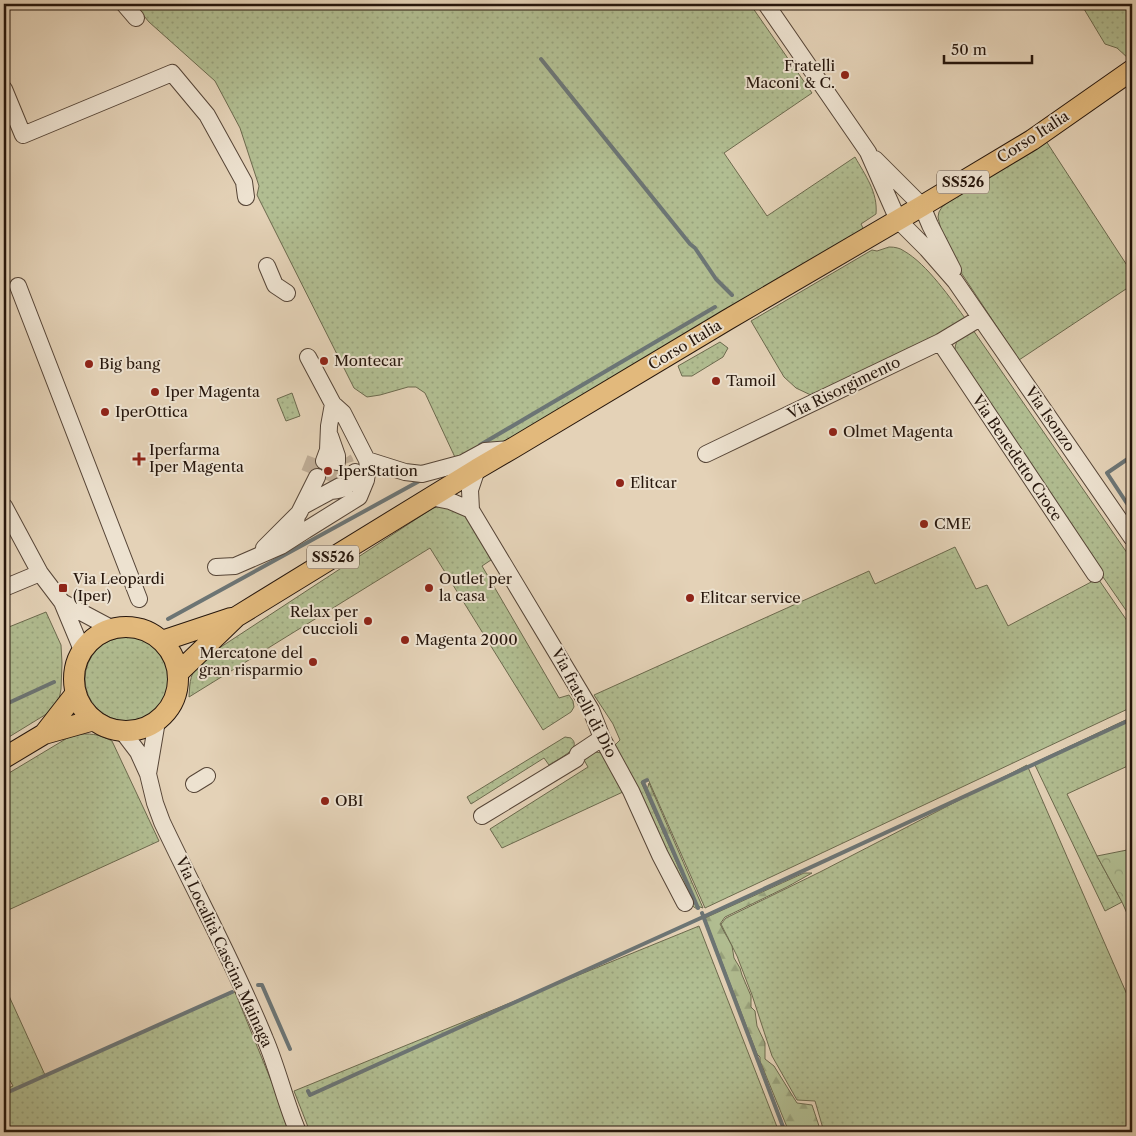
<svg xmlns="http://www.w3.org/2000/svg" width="1136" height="1136" font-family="'Libre Caslon Text',serif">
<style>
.grass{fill:url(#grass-dots);stroke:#6c6a4e}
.forest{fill:url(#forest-firs);stroke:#6c6a4e}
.park{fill:url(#park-crowns);stroke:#6c6a4e}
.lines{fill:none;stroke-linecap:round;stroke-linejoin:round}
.stream{stroke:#6c7575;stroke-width:4}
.minor-tunnel{stroke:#beac95;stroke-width:16;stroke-dasharray:16 8;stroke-linecap:butt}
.minor-casing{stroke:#564537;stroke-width:18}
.major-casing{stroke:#26160c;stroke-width:22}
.minor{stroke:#ede2d0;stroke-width:16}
.major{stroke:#e2b97c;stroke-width:20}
.poi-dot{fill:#8f2418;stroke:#ede2d0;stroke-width:2}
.labels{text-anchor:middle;stroke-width:4;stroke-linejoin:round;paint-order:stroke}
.shield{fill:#ede2d0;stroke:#625347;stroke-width:1}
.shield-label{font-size:14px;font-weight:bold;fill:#26160c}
.poi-label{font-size:15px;fill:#26160c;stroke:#ede2d0;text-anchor:start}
.street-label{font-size:15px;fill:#26160c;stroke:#ede2d0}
</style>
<defs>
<pattern id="grass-dots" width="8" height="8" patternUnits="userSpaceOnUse" patternTransform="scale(1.25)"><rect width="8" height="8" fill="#b1bd91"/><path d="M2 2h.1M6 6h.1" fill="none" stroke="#98a27c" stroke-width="1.8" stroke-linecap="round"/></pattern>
<pattern id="forest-firs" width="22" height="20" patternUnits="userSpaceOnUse" patternTransform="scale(1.25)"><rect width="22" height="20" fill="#b1bd91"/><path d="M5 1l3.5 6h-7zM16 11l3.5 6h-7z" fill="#98a27c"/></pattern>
<pattern id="park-crowns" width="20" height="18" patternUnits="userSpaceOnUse" patternTransform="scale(1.25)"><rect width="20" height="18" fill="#b1bd91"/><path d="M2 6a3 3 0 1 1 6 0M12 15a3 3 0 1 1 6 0" fill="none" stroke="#98a27c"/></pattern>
</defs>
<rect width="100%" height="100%" fill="#e4d2b7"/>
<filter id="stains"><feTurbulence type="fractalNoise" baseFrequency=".004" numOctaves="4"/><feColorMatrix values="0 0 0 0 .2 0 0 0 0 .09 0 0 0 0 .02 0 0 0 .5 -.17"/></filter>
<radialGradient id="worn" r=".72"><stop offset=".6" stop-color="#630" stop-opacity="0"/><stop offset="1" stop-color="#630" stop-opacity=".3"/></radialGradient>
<path class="grass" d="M134,4H750L812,93L724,153L767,216L855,157C865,175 878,192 876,214L861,224L864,230L460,468L425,393L416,387H408L380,395L367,397L354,388L257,195L259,186L240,128L215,81L149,22Z
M1081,4H1132V56L1129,59L1117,48L1105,44Z
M1046,141L1132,273V285L1019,360L962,274L950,255L942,234L938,217L939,212L942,207L947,203Z
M889,247C895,247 900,248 904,251C927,264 951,299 967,321L815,397L796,388L784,377L751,321L872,250L877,251Z
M973,330L1132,560V619L1063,519L955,350C955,338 963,336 973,330Z
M720,342L728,348L723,357L692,376H682L678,366Z
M292,393L300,416L286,421L277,399Z
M446,505L459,510L473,526L491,560L482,566L559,698L569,695L573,701L574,707L571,712L543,730L430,548L189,697C190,680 190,674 201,660L433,508Z
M955,547L976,589L987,585L1008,626L1093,581L1099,580L1132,628V707L705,908L648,779L641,782L697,909L688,903L614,746L620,740L613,724L594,695L869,571L875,584Z
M46,612L61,645L62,663L61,689L59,700L53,710L4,740V629Z
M85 679a42 42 0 1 1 84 0a42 42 0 1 1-84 0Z
M1132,717V764L1067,794L1097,856L1122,902L1105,911L1034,763Z
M74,734C91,734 97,733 112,741L159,841L4,912V776Z
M565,737L571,738C573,740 575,742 574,746C573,752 555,761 549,765L544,758L471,804L467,797Z
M595,752L602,753L625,791L502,848L490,829L588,767L584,760Z
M1027,765L1132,1006V1132H824L815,1101L797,1100L772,1056L752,995L737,956L721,924L726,918L820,872Z
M699,926L779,1132H310L294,1091Z
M4,985L45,1075L235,992L292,1132H4V1090L13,1086L4,1070Z"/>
<path class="forest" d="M649,783L703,908L697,906L647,790Z
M804,873H812L787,887L725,917L720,924L732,946L734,958L740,968L742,975L751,996V1007L755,1011L757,1026L765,1043V1059L774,1066L797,1103L812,1105L821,1132H789L760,1061V1057L757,1054L705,918Z"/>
<path class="park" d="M1132,849V925L1122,902L1097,856Z"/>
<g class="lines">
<path class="stream" d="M541,59L690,244L695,248L716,279L732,295
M480,445L715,307
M1132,456L1107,473L1132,511
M168,619L423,479
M4,705L54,682
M647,780L643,782L698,908
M702,913L785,1132
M258,985H262L290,1049
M308,1091L310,1095L703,917L1132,719
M4,1094L232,992"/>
<path class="minor-tunnel" d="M309,473L315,458
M326,480L332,465
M340,486C345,478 350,468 344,459"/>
<defs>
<path id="minor" d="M124,4L136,18
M766,4L868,152L898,220L927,249L955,281L1132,538
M4,89L23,135L172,73L207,115L244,182L246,197
M875,159L922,206L930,225L953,270
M267,266L275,285L287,293
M18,286L139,599
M940,342L1095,574
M330,436L337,456V462
M706,454L940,342L980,318
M367,460L405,472L422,474L463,463L485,451L511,449
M324,461L328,450L329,426L333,404
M477,469L470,490L471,510L591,710L602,738L631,791L660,855L685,903
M331,491C347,490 348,486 355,472
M430,497L450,501L471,510
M4,506L40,573L62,602L82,650
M303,506L340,486
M306,530L359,497L366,480L368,466L367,460L343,413L333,404L308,357
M264,548L299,513L317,477
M216,567L235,566L281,546L306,530C297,530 295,524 297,516
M4,588L40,573
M62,602L111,628
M122,731L138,752L148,774L155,803L162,822C196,894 235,965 265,1039C278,1069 285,1102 298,1132
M148,774L157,721
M194,784L207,776
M482,816L576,759L578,754L602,738"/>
<path id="major" d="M74 679a52 52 0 1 1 104 0a52 52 0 1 1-104 0Z
M162,641L231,618
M178,673L236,617L477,469L513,448L727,320L922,206L1032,140L1132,70
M44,734L76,693
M4,758L44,734L94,720"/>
</defs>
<use href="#minor" class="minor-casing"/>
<use href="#major" class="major-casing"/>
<use href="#minor" class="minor"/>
<use href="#major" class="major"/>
</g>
<g class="poi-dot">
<circle cx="845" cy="75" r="5"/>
<circle cx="324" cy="361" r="5"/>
<circle cx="89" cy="364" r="5"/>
<circle cx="716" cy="381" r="5"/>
<circle cx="155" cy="392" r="5"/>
<circle cx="105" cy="412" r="5"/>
<circle cx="833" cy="432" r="5"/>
<path d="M136.5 451.5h5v5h5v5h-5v5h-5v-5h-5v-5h5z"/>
<circle cx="328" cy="471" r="5"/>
<circle cx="620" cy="483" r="5"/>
<circle cx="924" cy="524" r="5"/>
<rect x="58" y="583" width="10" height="10" rx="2.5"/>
<circle cx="429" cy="588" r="5"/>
<circle cx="690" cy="598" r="5"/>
<circle cx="368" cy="621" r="5"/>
<circle cx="405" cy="640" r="5"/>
<circle cx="313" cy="662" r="5"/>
<circle cx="325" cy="801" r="5"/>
</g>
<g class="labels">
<g class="shield">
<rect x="937" y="170.5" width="52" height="23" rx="4"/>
<rect x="307" y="545.5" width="52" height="23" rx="4"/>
</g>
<g class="shield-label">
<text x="963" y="187">SS526</text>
<text x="333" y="562">SS526</text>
</g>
<g class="poi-label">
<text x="835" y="71" text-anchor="end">Fratelli<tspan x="835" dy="17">Maconi &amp; C.</tspan></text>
<text x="334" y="366">Montecar</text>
<text x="99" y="369">Big bang</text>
<text x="726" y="386">Tamoil</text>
<text x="165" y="397">Iper Magenta</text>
<text x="115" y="417">IperOttica</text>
<text x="843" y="437">Olmet Magenta</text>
<text x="149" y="455">Iperfarma<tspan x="149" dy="17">Iper Magenta</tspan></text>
<text x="338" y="476">IperStation</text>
<text x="630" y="488">Elitcar</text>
<text x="934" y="529">CME</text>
<text x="73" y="584">Via Leopardi<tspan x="73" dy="17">(Iper)</tspan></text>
<text x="439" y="584">Outlet per<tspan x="439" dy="17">la casa</tspan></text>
<text x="700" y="603">Elitcar service</text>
<text x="358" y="617" text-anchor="end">Relax per<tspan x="358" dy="17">cuccioli</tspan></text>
<text x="415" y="645">Magenta 2000</text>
<text x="303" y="658" text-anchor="end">Mercatone del<tspan x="303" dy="17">gran risparmio</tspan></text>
<text x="335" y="806">OBI</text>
</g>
<g class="street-label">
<text transform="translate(1033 137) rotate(-33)" y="5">Corso Italia</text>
<text transform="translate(685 345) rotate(-31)" y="5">Corso Italia</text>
<text transform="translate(844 388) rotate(-26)" y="5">Via Risorgimento</text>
<text transform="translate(1050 419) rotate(55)" y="5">Via Isonzo</text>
<text transform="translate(1017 458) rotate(56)" y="5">Via Benedetto Croce</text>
<text transform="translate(584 703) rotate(62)" y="5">Via fratelli di Dio</text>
<text transform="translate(224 952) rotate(65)" y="5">Via Località Cascina Mainaga</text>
</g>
</g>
<rect width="1136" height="1136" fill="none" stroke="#e4d2b7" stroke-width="20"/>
<rect x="5" y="5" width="1126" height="1126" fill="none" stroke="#26160c" stroke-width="2.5"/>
<rect x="10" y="10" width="1116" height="1116" fill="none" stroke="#26160c"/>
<path d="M944 55v8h88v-8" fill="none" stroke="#26160c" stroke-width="2.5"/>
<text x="951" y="55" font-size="15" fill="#26160c" stroke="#ede2d0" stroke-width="4" paint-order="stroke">50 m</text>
<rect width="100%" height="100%" filter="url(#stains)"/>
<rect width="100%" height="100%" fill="url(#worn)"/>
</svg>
